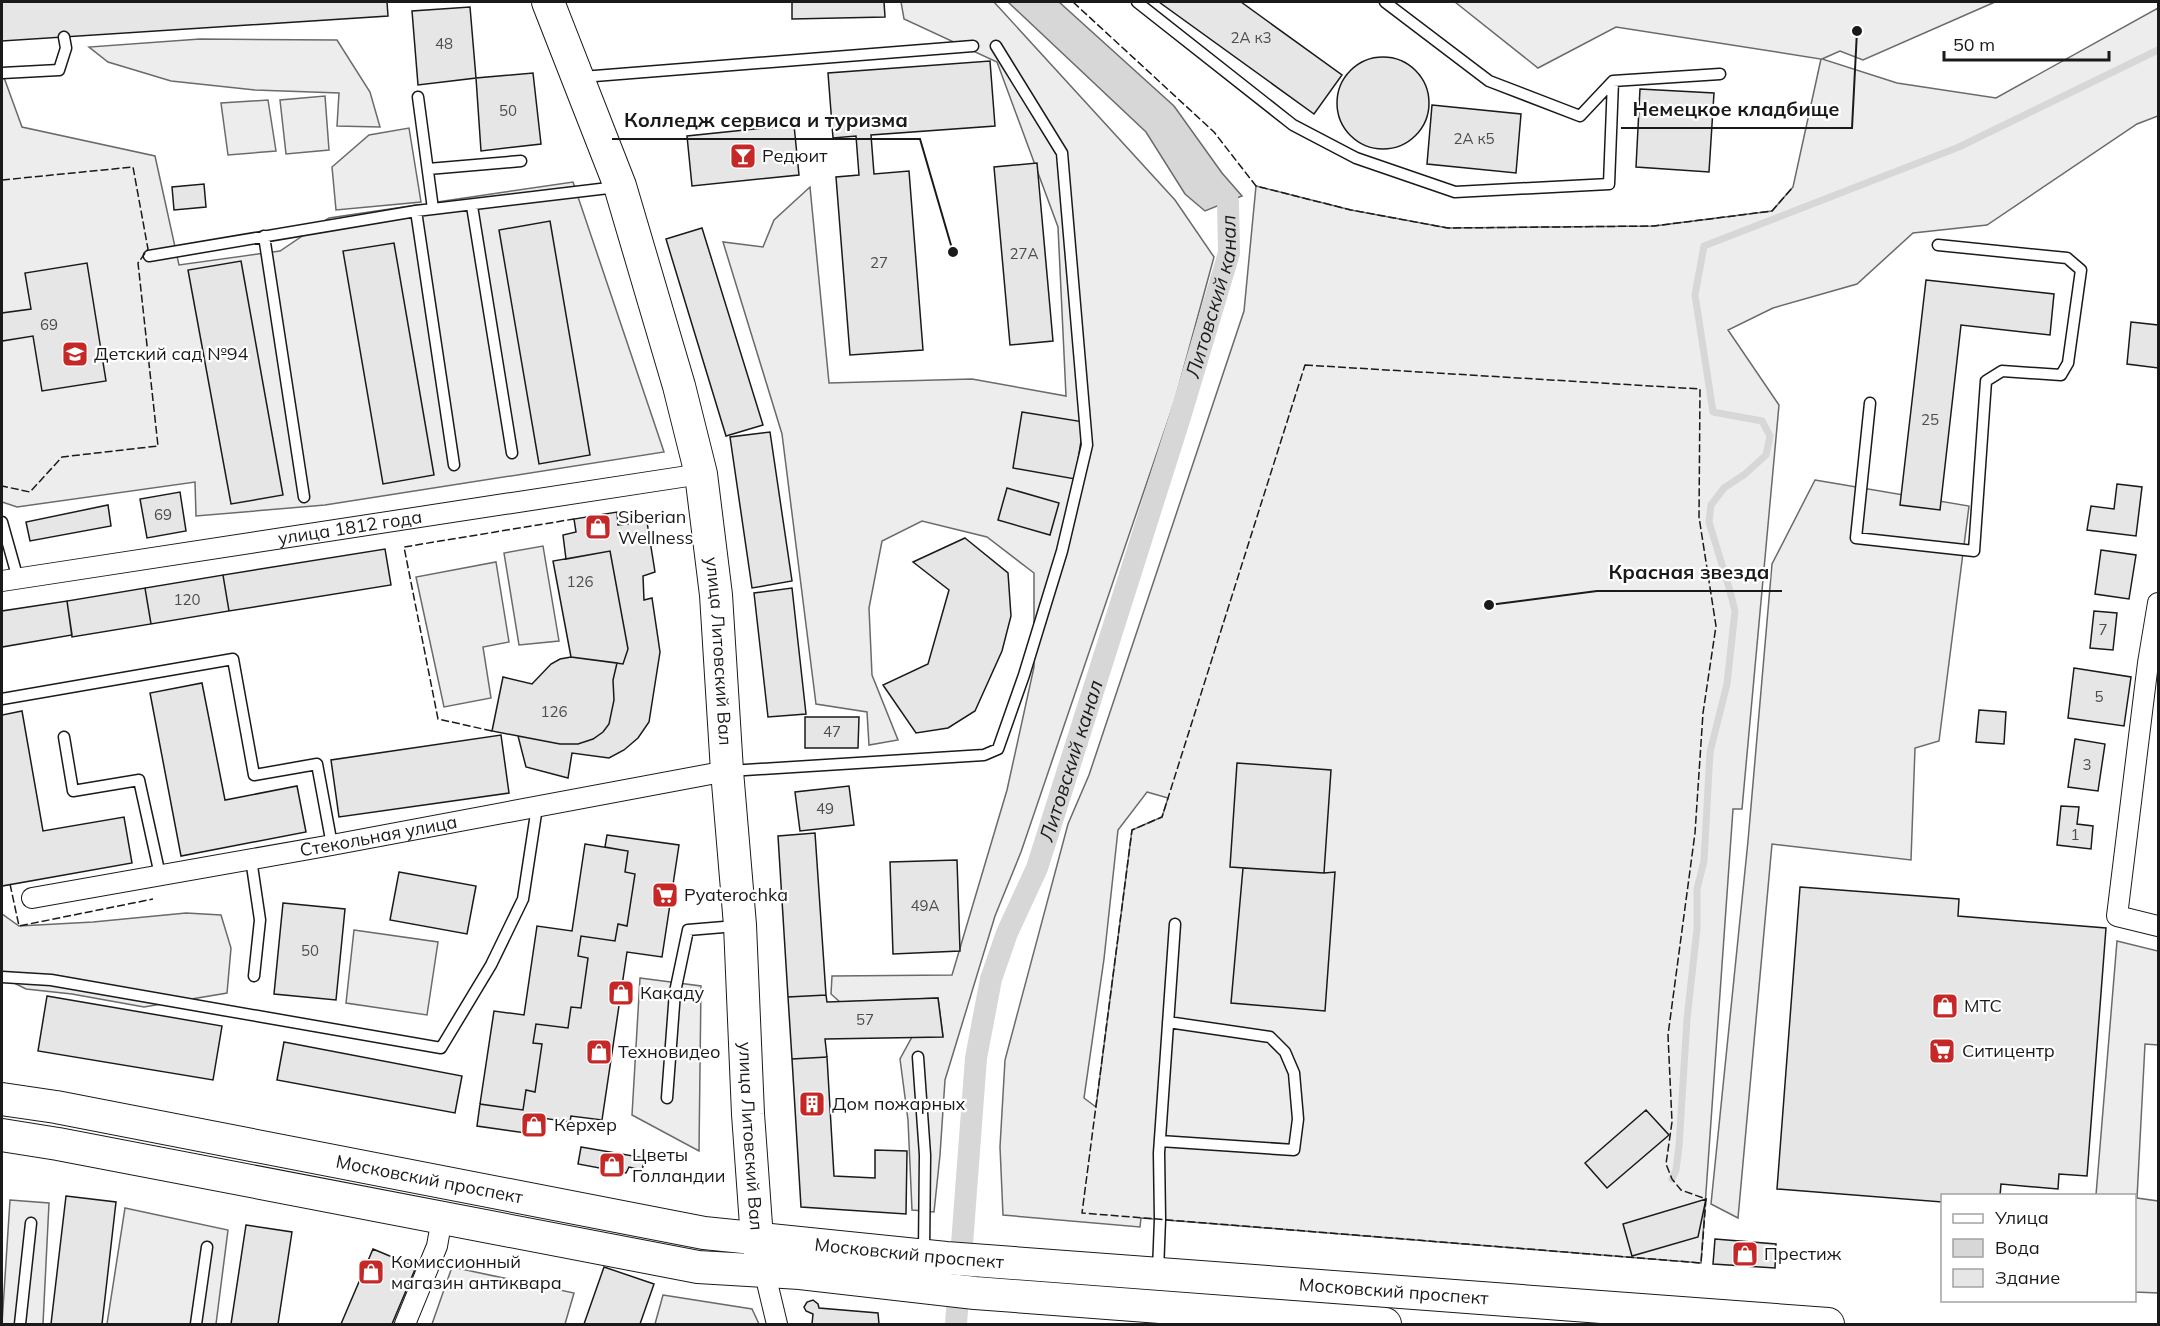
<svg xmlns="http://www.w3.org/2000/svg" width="2160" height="1326" font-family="Mulish,sans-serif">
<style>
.built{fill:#ededed;stroke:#6a6a6a;stroke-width:1.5;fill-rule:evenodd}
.water{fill:#d7d7d7;stroke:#6a6a6a;stroke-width:1.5}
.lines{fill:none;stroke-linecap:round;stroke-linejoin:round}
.stream{stroke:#d7d7d7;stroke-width:7}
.canal{stroke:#d7d7d7;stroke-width:22}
.building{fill:#e6e6e6;stroke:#1a1a1a;stroke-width:1.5}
.service-casing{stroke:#1a1a1a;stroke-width:13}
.minor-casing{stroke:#1a1a1a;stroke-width:22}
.primary-casing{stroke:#1a1a1a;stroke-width:34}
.service{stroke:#fff;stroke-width:10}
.minor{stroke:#fff;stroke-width:20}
.primary{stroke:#fff;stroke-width:32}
.fence{stroke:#1a1a1a;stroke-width:1.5;stroke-dasharray:8 3;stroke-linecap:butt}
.labels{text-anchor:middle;stroke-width:4.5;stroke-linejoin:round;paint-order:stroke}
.number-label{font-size:15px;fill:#4d4d4d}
.poi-label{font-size:18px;fill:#1a1a1a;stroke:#fff;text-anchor:start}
.street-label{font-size:18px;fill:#1a1a1a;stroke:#fff}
.water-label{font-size:20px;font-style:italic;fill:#1a1a1a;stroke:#fff}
.leader{fill:none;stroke:#1a1a1a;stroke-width:2}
.callout-dot{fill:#1a1a1a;stroke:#fff;stroke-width:2}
.callout-label{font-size:20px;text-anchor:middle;font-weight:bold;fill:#1a1a1a;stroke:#fff;stroke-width:4.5;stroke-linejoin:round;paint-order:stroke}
</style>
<rect width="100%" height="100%" fill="#fff"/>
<path class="built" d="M901,2H994L1175,200L1214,257L1175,400L1021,852L995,916L945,1080L940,1155L934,1212L912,1210L908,1120L900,1059L912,1037L943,1036L938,998L840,1002L831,994L832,976L952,975L1007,790L1034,667V573L987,537L922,521L882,541L869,608L872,675L898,740L869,745L867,712L816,704L782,434L723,242L763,247L774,220L810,187L829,383L972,379L1066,396L1058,227L997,62L904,19Z
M1455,2H1995L1863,60L1840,51L1822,59L1897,83L1996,98L2158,8V116L2137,124L1987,225L1913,233L1857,284L1773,308L1728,330L1779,405L1742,809H1733L1701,1263L1141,1218L1140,1227L1003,1215L1000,1147L1005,1060L1068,824L1089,775L1244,311L1256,186L1351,210L1448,228L1654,226L1772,211L1793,187L1821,59L1616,27L1538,68ZM1147,792L1168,798L1162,817L1132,830L1096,1107L1084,1098L1104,959L1118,830Z
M200,39L337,40L370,92L380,127L337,126L339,93L255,90L171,81L108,62L89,47Z
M2,72L22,127L155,156L179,265L280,251L329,218L573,182L664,452L325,505L196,516L195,482L17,507L2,502Z
M325,96L329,150L286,154L280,100Z
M268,100L276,151L228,155L221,103Z
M409,128L421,202L336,210L332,167L369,135Z
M1815,480L1969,506L1939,741L1915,748L1911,860L1772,844L1738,1218L1711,1204L1748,841L1772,564Z
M543,546L559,641L519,645L504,553Z
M496,562L509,642L483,647L491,698L444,707L416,577Z
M186,913L221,915L231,948L227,993L144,1007L72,994L26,989L2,977V914L19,926L93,922Z
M354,930L438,942L427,1015L346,1003Z
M2117,941L2158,951V1045L2145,1044L2137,1198L2158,1201V1293L2135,1292L2134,1196L2096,1195Z
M640,978L701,986L699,1151L632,1115Z
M10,1200L49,1203L43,1324H2Z
M125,1208L228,1230L216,1324H107Z
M452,1267L574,1293L565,1324H432Z
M663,1295L752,1309L759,1324H655Z"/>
<path class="water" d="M1008,2H1059L1174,106L1222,173L1242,196L1205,211L1185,194L1146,132Z"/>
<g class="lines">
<path class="stream" d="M1672,1179L1676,1170L1679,1146L1687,1019L1697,929V889L1704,861L1710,752L1727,684L1735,611L1730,591L1709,522L1711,505L1724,488L1745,474L1766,455L1770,436L1762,421L1713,412L1695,295L1704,246L1959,147L2158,50"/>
<path class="canal" id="s1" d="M956,1324L976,1058L991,979L1007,933L1037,868L1180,417L1229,253L1228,202"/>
</g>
<path class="building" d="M2,2H387L388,16L2,41Z
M792,2H884L885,17L792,19Z
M1159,2H1241L1342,75L1314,114Z
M470,7L476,78L418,85L412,11Z
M1337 103a46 46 0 1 1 92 0a46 46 0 1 1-92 0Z
M990,61L995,126L871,135L874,174L909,171L923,350L850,355L836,177L859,175L856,136L833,138L828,73Z
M533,73L541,144L481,151L476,78Z
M1640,89L1714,93L1709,172L1636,167Z
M1432,105L1521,114L1516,173L1427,164Z
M794,125L799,175L692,186L687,136Z
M1037,163L1053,341L1010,345L994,167Z
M204,184L206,207L174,210L172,187Z
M550,221L590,455L539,464L499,230Z
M702,228L763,425L726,436L666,239Z
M394,243L434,475L383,484L343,251Z
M241,261L283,495L231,504L188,270Z
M87,263L106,381L42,391L33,336L2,341V313L31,309L25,273Z
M1926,280L2054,294L2050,335L1961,325L1940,510L1900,505Z
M2131,322L2158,325V368L2127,364Z
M1022,412L1084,422L1075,479L1013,468Z
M770,432L792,581L752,588L730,437Z
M2117,484L2142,487L2136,536L2087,530L2091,506L2114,509Z
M1007,488L1059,503L1050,535L998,520Z
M180,492L186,531L147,538L140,499Z
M108,505L111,526L30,541L26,522Z
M617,512L618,525L647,522L655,572L643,576L644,600L652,598L660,652L649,722L638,738L624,750L609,758L572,753L568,778L526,767L518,736L560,744H578L593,739L603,732L609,724L614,700L613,680L617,663L623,664L628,649L610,551L566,559L563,535L576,532L574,519Z
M965,538L1008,573L1011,616L1002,651L975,711L948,728L916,733L883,685L928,664L949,590L913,562Z
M385,549L391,585L229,611L223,575Z
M2101,550L2136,555L2129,599L2095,594Z
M610,551L628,649L623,664L571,657L553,561Z
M223,575L229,611L151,624L145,588Z
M145,588L151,624L72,637L67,601Z
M792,588L806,714L768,717L754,593Z
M67,601L72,635L2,647V611Z
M2094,611L2117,613L2113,650L2090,648Z
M571,657L617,663L613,680L614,700L609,724L603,732L593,739L578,744H560L492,731L503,677L532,684L551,664L560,659Z
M2074,668L2131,677L2124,726L2068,718Z
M202,683L225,800L297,786L306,832L181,856L150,693Z
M1979,710L2006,712L2004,744L1976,742Z
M22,711L43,831L124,817L132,863L2,886V715Z
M805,717H859L858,748H805Z
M501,735L509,793L339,817L331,760Z
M2075,739L2105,744L2098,791L2068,787Z
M1237,763L1331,770L1324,873L1230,867Z
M849,786L854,825L800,831L795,792Z
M2061,806L2079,807L2077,824L2093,826L2091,849L2057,845Z
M815,833L826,995L788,997L778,836Z
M607,835L679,845L662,957L627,952L602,1120L571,1116L570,1122L535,1117L533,1134L477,1126L480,1104L523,1110L526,1090L535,1092L542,1044L533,1043L536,1024L568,1028L571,1007L581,1008L588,958L578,956L581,936L615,941L618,924L627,926L635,874L625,872L628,851L605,847Z
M585,844L628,851L625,872L635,874L627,926L618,924L615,941L581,936L578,956L588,958L581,1008L571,1007L568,1028L536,1024L533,1043L542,1044L535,1092L526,1090L523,1110L480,1104L494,1011L524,1015L537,926L572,931Z
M957,860L960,951L893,954L890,862Z
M1243,868L1324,873L1335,872L1325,1011L1231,1003Z
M399,872L476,886L467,934L390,920Z
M1800,887L1959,899L1958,916L2106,928L2087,1176L2059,1174L2058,1189L2001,1184L2000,1196H1942V1202L1777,1189Z
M283,903L345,909L336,1000L274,994Z
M826,995L827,1002L938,998L943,1037L825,1039L827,1057L792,1059L788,997Z
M47,996L222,1026L213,1080L38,1051Z
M284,1042L462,1076L455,1113L277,1080Z
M827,1057L834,1176L875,1178V1150L907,1151L906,1214L801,1207L792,1059Z
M1646,1110L1669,1135L1607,1188L1585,1163Z
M581,1147L645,1158L642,1170L629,1167L626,1173L578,1164Z
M66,1196L116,1202L102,1324H51Z
M1706,1199L1698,1237L1632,1256L1623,1224Z
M246,1225L292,1232L278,1324H231Z
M1715,1239L1776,1244L1775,1268L1713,1264Z
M373,1249L416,1267L392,1324H341Z
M604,1267L654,1284L640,1324H584Z
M813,1300L818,1304L819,1308L878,1313L879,1324H812L813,1314L806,1311L804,1307L807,1302Z"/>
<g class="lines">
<defs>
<path id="service" d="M1137,2L1293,125L1356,158L1455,192L1609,184L1613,81
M1385,2L1489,81L1580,116L1613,81L1720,74
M2,73L59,70L66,48L64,37
M582,77L973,46
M418,97L433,209
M428,169L521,161
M472,206L512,453
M416,211L454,465
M264,236L304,497
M149,256L416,211L617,187
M1870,403L1856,538L1974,551L1986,381L2002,371L2061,375L2068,363L2081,270L2067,258L1938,245
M2,522L18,579
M2,699L233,659L254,775L317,764L332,845
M64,737L73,791L139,780L160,875
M730,771L984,755L998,749L1024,675L1062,551L1087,445L1062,153L996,46
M251,859L260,920L254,976
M2,977L51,980L441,1048L491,965L523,899L537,807
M918,1057L925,1155L924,1252
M667,1098L675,992L688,930L736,926
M1160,1141L1294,1150L1298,1119L1294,1073L1285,1052L1270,1037L1168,1022
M1158,1271L1160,1219L1159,1153L1175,924
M20,1324L31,1223
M196,1324L207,1247"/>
<g id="minor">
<path id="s2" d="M2,581L701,474"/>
<path d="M2158,603L2148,663L2117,916L2158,926"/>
<path id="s3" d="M32,898L332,845L727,771"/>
<path d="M764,1270L777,1324"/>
<path d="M405,1324L437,1246L442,1218"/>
</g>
<g id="primary">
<path id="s4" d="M548,2L620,186L679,386L701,474L716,595L727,771L740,925L748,1114L757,1239L762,1260"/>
<path id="s5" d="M2,1099L56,1107L704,1233L946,1258L1828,1324"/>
<path d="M2,1135L58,1144L698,1267L800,1273L975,1293L1385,1324"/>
</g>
</defs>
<use href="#service" class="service-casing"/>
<use href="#minor" class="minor-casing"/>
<use href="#primary" class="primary-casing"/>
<use href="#service" class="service"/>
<use href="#minor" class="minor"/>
<use href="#primary" class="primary"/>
<path class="fence" d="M1073,2L1214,132L1256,186L1351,210L1448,228L1654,226L1772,211L1793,187
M2,180L133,167L148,249L138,263L158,446L62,457L30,492L2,486
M1305,365L1700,389L1699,517L1716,626L1703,713L1695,833L1668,1035L1672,1122L1666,1164L1672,1179L1681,1190L1706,1199L1701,1263L1082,1213L1132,830L1162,817Z
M492,731L438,719L404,547L574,519
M10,884L19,926L153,899"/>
</g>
<defs>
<symbol id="bar-square" viewBox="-11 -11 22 22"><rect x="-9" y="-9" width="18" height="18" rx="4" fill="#c62828" stroke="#fff"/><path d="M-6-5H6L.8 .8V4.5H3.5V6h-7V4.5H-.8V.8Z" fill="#fff"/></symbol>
<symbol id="school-square" viewBox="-11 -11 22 22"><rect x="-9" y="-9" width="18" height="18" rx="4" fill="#c62828" stroke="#fff"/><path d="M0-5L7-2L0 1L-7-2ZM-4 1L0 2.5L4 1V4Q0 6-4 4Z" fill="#fff"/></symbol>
<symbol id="shop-square" viewBox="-11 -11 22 22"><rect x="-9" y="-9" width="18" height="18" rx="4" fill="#c62828" stroke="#fff"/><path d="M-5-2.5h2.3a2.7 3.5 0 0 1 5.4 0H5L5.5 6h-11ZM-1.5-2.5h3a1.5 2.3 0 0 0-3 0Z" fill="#fff"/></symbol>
<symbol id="supermarket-square" viewBox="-11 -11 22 22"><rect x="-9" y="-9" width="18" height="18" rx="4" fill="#c62828" stroke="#fff"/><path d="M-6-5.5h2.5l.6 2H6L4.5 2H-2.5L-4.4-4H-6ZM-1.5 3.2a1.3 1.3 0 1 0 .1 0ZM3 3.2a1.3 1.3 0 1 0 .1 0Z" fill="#fff"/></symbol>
<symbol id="building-square" viewBox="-11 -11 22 22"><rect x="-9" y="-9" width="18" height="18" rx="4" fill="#c62828" stroke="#fff"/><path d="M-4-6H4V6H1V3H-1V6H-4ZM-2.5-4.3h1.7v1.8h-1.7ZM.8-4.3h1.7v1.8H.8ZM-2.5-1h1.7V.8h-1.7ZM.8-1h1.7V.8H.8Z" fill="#fff"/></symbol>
</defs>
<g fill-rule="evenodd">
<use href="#bar-square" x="728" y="141" width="30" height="30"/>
<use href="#school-square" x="60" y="339" width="30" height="30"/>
<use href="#shop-square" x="583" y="512" width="30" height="30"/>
<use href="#supermarket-square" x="650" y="880" width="30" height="30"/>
<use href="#shop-square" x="606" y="978" width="30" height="30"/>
<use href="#shop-square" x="1930" y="991" width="30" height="30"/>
<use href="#supermarket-square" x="1927" y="1036" width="30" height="30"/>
<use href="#shop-square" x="584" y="1037" width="30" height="30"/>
<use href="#building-square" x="797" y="1089" width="30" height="30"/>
<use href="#shop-square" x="519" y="1110" width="30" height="30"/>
<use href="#shop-square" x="597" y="1150" width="30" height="30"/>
<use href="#shop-square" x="1730" y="1239" width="30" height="30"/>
<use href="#shop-square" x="356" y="1257" width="30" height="30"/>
</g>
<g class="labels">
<g class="number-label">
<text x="1251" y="43">2А к3</text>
<text x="444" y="49">48</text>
<text x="508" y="116">50</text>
<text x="1474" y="144">2А к5</text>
<text x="1024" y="259">27А</text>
<text x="879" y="268">27</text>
<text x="49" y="330">69</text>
<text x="1930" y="425">25</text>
<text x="163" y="520">69</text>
<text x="580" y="587">126</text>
<text x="187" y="605">120</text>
<text x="2103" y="635">7</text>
<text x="2099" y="702">5</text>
<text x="554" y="717">126</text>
<text x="832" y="737">47</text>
<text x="2087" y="770">3</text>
<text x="825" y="814">49</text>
<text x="2075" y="840">1</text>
<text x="925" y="911">49А</text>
<text x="310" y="956">50</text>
<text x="865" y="1025">57</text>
</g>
<g class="poi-label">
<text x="762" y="162">Редюит</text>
<text x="94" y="360">Детский сад №94</text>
<text x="618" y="523">Siberian<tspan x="618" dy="21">Wellness</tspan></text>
<text x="684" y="901">Pyaterochka</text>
<text x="640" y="999">Какаду</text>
<text x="1964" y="1012">МТС</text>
<text x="1962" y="1057">Ситицентр</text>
<text x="618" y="1058">Техновидео</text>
<text x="832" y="1110">Дом пожарных</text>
<text x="554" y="1131">Керхер</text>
<text x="632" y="1161">Цветы<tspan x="632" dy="21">Голландии</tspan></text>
<text x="1764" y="1260">Престиж</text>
<text x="391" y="1268">Комиссионный<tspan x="391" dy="21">магазин антиквара</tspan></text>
</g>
<g class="street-label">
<text dy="6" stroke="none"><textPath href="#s2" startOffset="352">улица 1812 года</textPath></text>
<text dy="6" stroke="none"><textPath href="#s4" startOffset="675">улица Литовский Вал</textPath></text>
<text dy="6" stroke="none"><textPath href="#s3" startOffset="352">Стекольная улица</textPath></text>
<text dy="6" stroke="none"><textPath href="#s4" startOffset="1161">улица Литовский Вал</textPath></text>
<text dy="6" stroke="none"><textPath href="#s5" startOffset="435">Московский проспект</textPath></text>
<text dy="6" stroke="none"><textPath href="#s5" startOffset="921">Московский проспект</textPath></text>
<text dy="6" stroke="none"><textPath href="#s5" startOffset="1407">Московский проспект</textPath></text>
</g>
<g class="water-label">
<text dy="7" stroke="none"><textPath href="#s1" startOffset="1066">Литовский канал</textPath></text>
<text dy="7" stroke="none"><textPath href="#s1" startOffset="580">Литовский канал</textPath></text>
</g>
</g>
<path class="leader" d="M1857 31L1852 128H1621M953 252L920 139H612M1489 605L1597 591H1782"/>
<g class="callout-dot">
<circle cx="1857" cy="31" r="6"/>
<circle cx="953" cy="252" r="6"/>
<circle cx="1489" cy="605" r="6"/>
</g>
<g class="callout-label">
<text x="1736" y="116">Немецкое кладбище</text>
<text x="766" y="127">Колледж сервиса и туризма</text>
<text x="1689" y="579">Красная звезда</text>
</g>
<rect width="2160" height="1326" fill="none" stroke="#1a1a1a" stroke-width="6"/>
<rect x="1941" y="1194" width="195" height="108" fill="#ffffff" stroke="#a3a3a3" stroke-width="1.5"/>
<rect x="1953" y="1214" width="30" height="9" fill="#ffffff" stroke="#a3a3a3" stroke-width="1.5"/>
<text x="1995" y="1224" font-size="18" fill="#1a1a1a">Улица</text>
<rect x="1953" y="1239" width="30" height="18" fill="#d7d7d7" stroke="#a3a3a3" stroke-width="1.5"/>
<text x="1995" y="1254" font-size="18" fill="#1a1a1a">Вода</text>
<rect x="1953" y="1269" width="30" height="18" fill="#e6e6e6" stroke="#a3a3a3" stroke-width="1.5"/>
<text x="1995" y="1284" font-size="18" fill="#1a1a1a">Здание</text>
<path d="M1944 51v9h165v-9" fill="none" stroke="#1a1a1a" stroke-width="3"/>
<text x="1953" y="51" font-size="18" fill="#1a1a1a" stroke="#ffffff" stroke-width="4.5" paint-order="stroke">50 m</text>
</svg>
